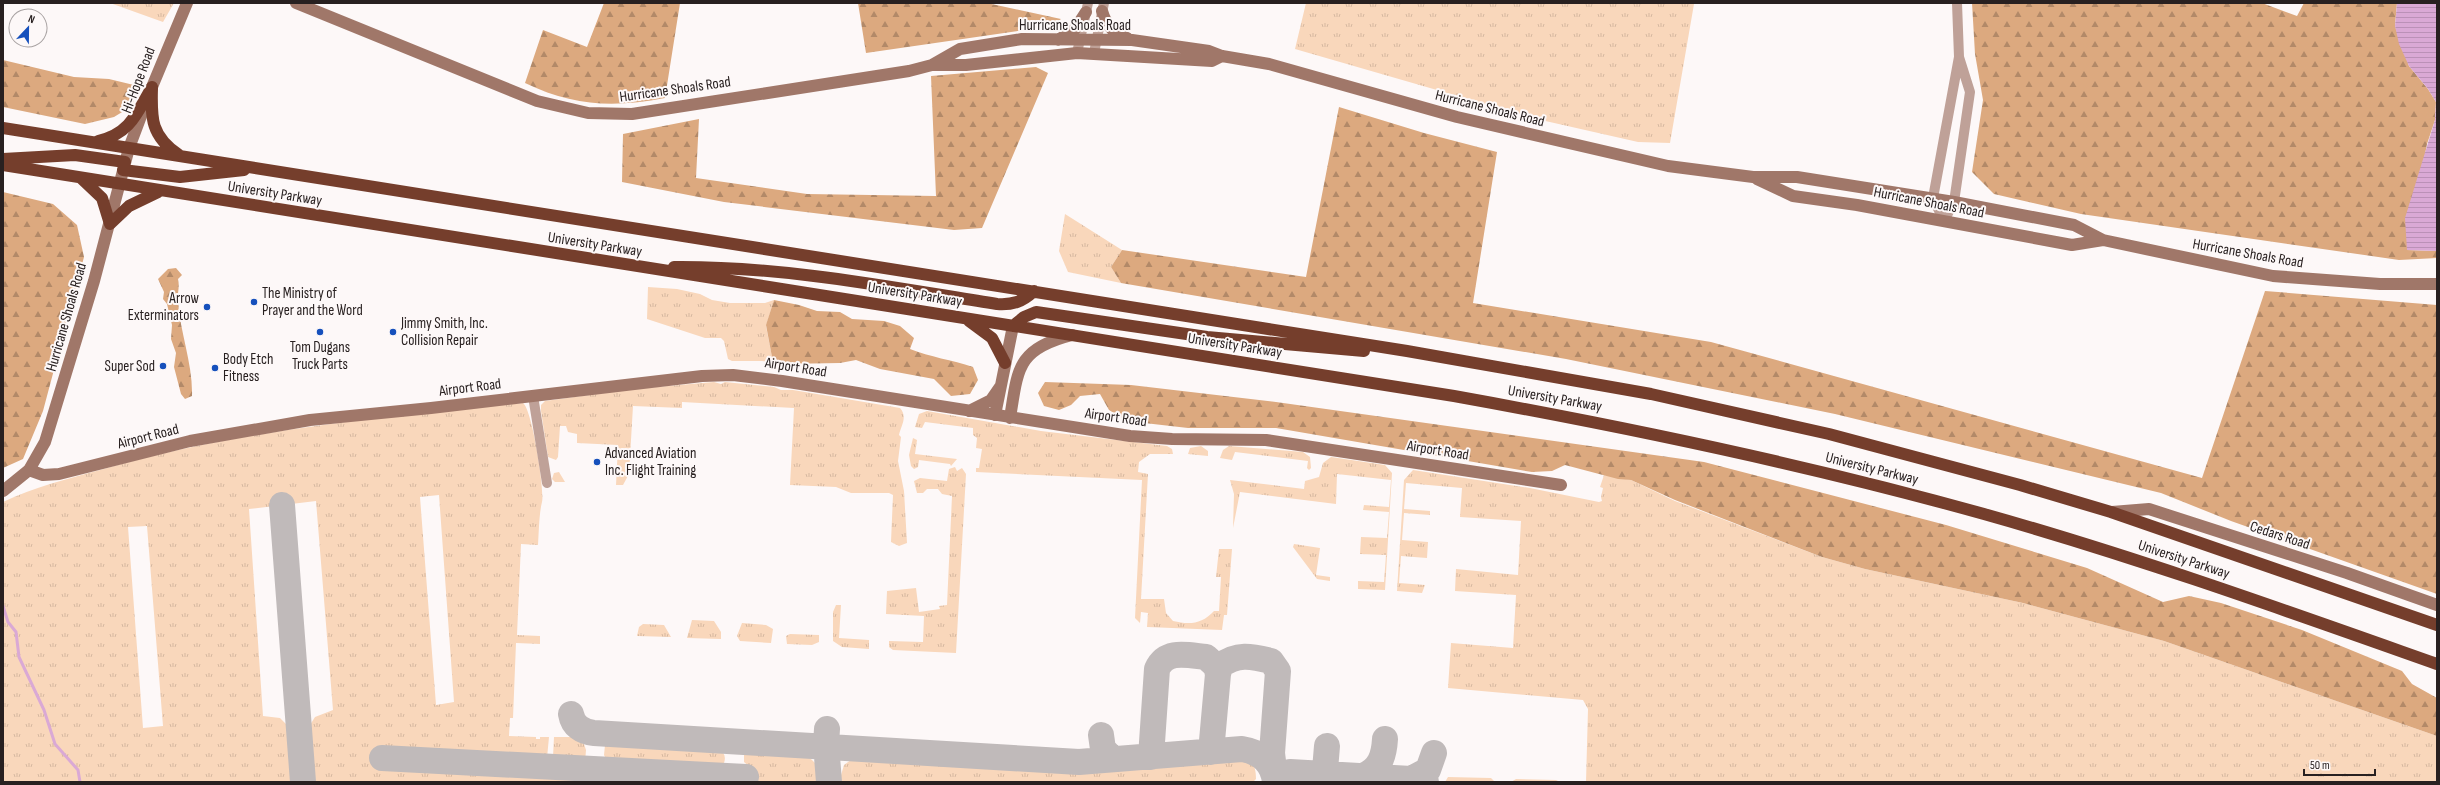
<svg xmlns="http://www.w3.org/2000/svg" width="2440" height="785" font-family="'Sofia Sans Condensed',sans-serif">
<style>
.grass{fill:url(#grass-tufts);fill-rule:evenodd}
.forest{fill:url(#forest-firs)}
.water{fill:url(#water-rules)}
.lines{fill:none;stroke-linecap:round;stroke-linejoin:round}
.stream{stroke:#daa9d5;stroke-width:3}
.taxiway{stroke:#c0baba;stroke-width:26}
.street{stroke:#bfa198;stroke-width:10}
.secondary{stroke:#a07769;stroke-width:12}
.highway{stroke:#753e2c;stroke-width:12}
.poi-dot{fill:#1650bc;stroke:#fdf8f8;stroke-width:1.5}
.labels{text-anchor:middle;stroke-width:4;stroke-linejoin:round;paint-order:stroke}
.street-label{font-size:15px;fill:#282020;stroke:#fdf8f8}
.poi-label{font-size:15px;fill:#282020;stroke:#fdf8f8;text-anchor:start}
</style>
<defs>
<pattern id="grass-tufts" width="24" height="20" patternUnits="userSpaceOnUse"><rect width="24" height="20" fill="#f9d7bb"/><path d="M3 7l-1-3M5 7V3M7 7l1-3M15 17l-1-3M17 17v-4M19 17l1-3" fill="none" stroke="#d5b8a0"/></pattern>
<pattern id="forest-firs" width="22" height="20" patternUnits="userSpaceOnUse"><rect width="22" height="20" fill="#dca97f"/><path d="M5 1l3.5 6h-7zM16 11l3.5 6h-7z" fill="#b28968"/></pattern>
<pattern id="water-rules" width="6" height="5" patternUnits="userSpaceOnUse"><rect width="6" height="5" fill="#daa9d5"/><path d="M0 2.5h6" fill="none" stroke="#bb91b7"/></pattern>
</defs>
<rect width="100%" height="100%" fill="#fdf8f8"/>
<path class="grass" d="M110,3H174L163,22Z
M1306,3L1694,4L1670,143L1638,142L1541,120L1295,49Z
M1065,214L1122,250L1111,267L1121,283L1068,272L1059,251Z
M648,287L677,289L700,294L712,300L730,303H765L774,300L766,326L772,357L784,364L762,361H732L728,359L724,341L721,338H705L647,319Z
M714,382L721,384L725,382L774,387L781,390H793L900,408C908,417 901,426 899,435L901,437L898,461L904,491L907,543L899,546L891,542L893,495L889,493H851L836,487L790,485L794,408L682,402V408L633,406L629,474L623,485H616L618,445L577,443V434L568,432L566,426H560L558,457L556,460L548,457L541,411V405L545,401L633,389Z
M523,403C532,409 545,490 542,502C539,514 539,531 538,545L521,544L517,635L540,636V644L516,643L513,718H510L509,736L536,737V739H540V737H549L547,758L386,750L378,766L570,775L572,760L553,757L554,737H576L583,741L586,750L584,775L700,782H314L310,725L315,717L333,710L316,501L249,509L263,716L280,718L291,729L294,782H3V502C34,487 67,479 100,470C241,429 379,418 523,403ZM439,495L454,702L436,705L420,497ZM147,526L163,726L143,728L128,527Z
M927,411L1041,431L1167,446L1172,449L1173,454H1150L1139,462L1138,472L1148,474L1141,599H1164L1166,613L1173,621C1190,625 1202,624 1214,611H1219L1221,577H1216L1219,549H1232L1227,615H1224L1222,630L1147,627L1148,613L1141,612L1140,623L1135,618L1142,480L976,472V468H979L982,449L976,448L977,438L973,435V428L925,422L922,428L915,427L919,414Z
M913,438L917,440L915,454L957,459L951,466L950,464L919,460L918,467L914,469L911,466L909,455Z
M1201,446L1208,451V456L1188,454L1190,448Z
M1229,446L1303,452L1310,457L1311,468L1309,470L1307,468L1308,461L1235,452L1232,460L1220,458L1223,450Z
M1331,457L1385,465L1392,473L1385,590L1358,589V581L1384,582L1386,555L1360,554L1361,537L1387,538L1389,512L1363,510L1364,505L1389,507L1391,480L1337,474L1336,504L1240,492L1233,528L1234,494L1230,480L1304,489L1305,481L1319,477L1323,463Z
M955,467L957,471L962,468L966,474L956,653L893,650L889,647V641L923,642L924,616L886,614L887,591L916,588L919,612L940,609L939,606L947,605L952,496L942,494L938,489H927L923,493H917L914,481L920,478L947,481L949,469Z
M1413,470L1530,488L1599,502L1602,501L1601,497L1603,488L1600,487L1604,475L1631,480L1675,501L1822,557L1865,569L2023,603L2164,641L2437,736V782H1586L1588,709L1583,700L1448,688L1451,643L1513,648L1516,595L1455,591L1456,569L1518,575L1521,521L1460,517L1462,488L1406,483L1404,509L1430,511V515L1404,513L1402,540L1428,542L1427,558L1401,556L1399,583L1425,585L1422,593L1397,591L1404,480Z
M559,472L565,482H555L552,479L554,473Z
M1294,544L1320,548L1316,575L1330,577V581L1317,579L1293,547Z
M836,605H841L839,638L869,640V649L842,647L833,641V612Z
M692,620L714,621L721,632V639L687,638Z
M742,623L766,625L773,629L771,643L740,641L737,636Z
M643,624L664,625L671,637L637,636L639,627Z
M790,634L819,635V642L812,645L787,644L786,636Z
M615,740L708,745C718,747 728,752 724,763L716,766L607,761L604,755L605,745Z
M755,748L805,753L819,767L821,782H746L747,769L751,768L744,762V755Z
M859,754L1094,769L1240,758C1253,761 1256,766 1256,779L1253,782H839L844,765Z
M1448,777L1491,778L1495,782H1445Z
M1516,779L1556,780L1560,782H1511Z"/>
<path class="forest" d="M604,3H680L665,98C613,108 573,106 525,83L543,30L587,47Z
M858,3H987L1061,19L1052,26L866,53Z
M1972,3H2262L2297,16L2304,3H2397L2395,26L2409,66L2428,89L2436,102L2435,120L2427,144L2407,250L2437,251V258L2399,260L2081,214L1994,194L1972,172L1983,100L1975,54Z
M3,60L74,77L109,79L138,86L132,106L114,117L85,124L3,107Z
M1036,67L1048,73L982,228L954,230L724,202L622,182L623,134L699,119L696,178L807,194L936,196L931,76Z
M1339,107L1424,133L1497,152L1473,303L1711,342L2202,478L2265,291L2437,305V594L2231,521L2161,493L1835,414L1566,359L1121,283L1111,267L1122,250L1306,277Z
M3,192L53,204L77,225L84,257L43,411L23,459L3,468Z
M176,268L182,275L178,279C180,287 177,293 178,301C180,333 193,364 192,396L185,399L181,394L174,367L176,353L171,339L172,325L167,304L163,299L164,292L158,279L168,269Z
M774,300L799,305L817,311L840,312L852,319L884,321L900,326L914,338L910,349C930,357 952,360 973,367L978,380L970,394L951,396L934,379L880,369L856,360L840,363L784,364L772,357L766,325Z
M1045,382L1131,385L1276,402L1704,462L1946,525L2087,568L2163,602L2189,596L2221,603L2302,630L2402,671L2412,684L2437,698V736L2164,641L2023,603L1865,569L1822,557L1675,500L1631,480L1618,479L1565,465L1552,471L1532,472L1276,428H1188L1127,421L1109,410L1100,394L1080,396L1071,405L1059,410L1044,406L1038,393Z"/>
<path class="water" d="M2397,3H2437V251L2407,250L2405,218L2435,120L2436,102L2428,89L2409,66L2399,44L2395,26Z"/>
<g class="lines">
<path class="stream" d="M3,606L8,622L16,632L19,657L44,710L55,744L78,770L80,782"/>
<path class="taxiway" d="M282,505L303,782
M1218,674L1220,666C1237,653 1251,656 1271,661L1278,671L1272,753L1275,778
M571,714C573,726 582,732 594,733L1079,762L1242,749C1261,752 1273,763 1275,782
M827,729L826,744L829,782
M1101,735L1103,749L1113,759
M1151,757L1157,669C1166,649 1187,655 1206,657L1216,666L1218,674L1211,752
M382,758L746,777
M1363,776C1380,769 1384,756 1385,739
M1411,779L1428,770L1434,753
M1277,782L1282,775L1290,772L1411,779L1426,782
M1324,782L1327,746"/>
<path class="street" d="M1077,53L1088,3
M1094,53L1104,3
M1944,221L1954,202L1970,92L1959,57L1957,3
M1944,221L1933,198L1959,57
M533,396L547,483"/>
<path class="secondary" d="M296,3L537,101L588,113L632,114L909,71L932,65L960,49L1022,39L1132,40L1209,51L1222,56L1269,64L1457,117L1668,166L1753,177H1797L1954,202L2074,225L2103,240L2273,276L2380,284H2437
M1102,11C1106,25 1114,34 1127,38
M1058,40L1075,29L1086,12
M933,65H966L1077,53L1212,61L1222,56
M1757,179L1793,196L1857,205L2072,245L2103,240
M969,411L991,400L1000,387
M995,415L1013,326
M1010,418C1018,368 1017,349 1072,335
M29,470L43,475L59,474L190,441L310,420L431,408L702,376L733,375L782,381L1130,436L1172,439L1266,440L1561,485
M3,491L29,470L45,442L94,281L129,148L152,87L187,3
M2112,512L2149,509L2347,573L2437,605"/>
<path class="highway" d="M152,88C151,119 151,136 179,155
M3,128L1407,351L1651,394L1829,434L2020,485L2111,512L2437,625
M98,141C130,134 137,113 152,87
M3,159L75,155L125,162
M3,165L1454,396C1632,428 1809,465 1984,514C2137,557 2287,611 2437,664
M123,170L180,177L244,170
M83,180L102,198L110,224
M110,224L129,206L158,192
M674,267C782,266 890,287 997,304C1013,305 1022,302 1034,291
M969,321L992,338L1005,363
M1013,326L1024,317L1036,312L1207,337L1364,351"/>
</g>
<g class="poi-dot">
<circle cx="254" cy="302" r="4"/>
<circle cx="207" cy="307" r="4"/>
<circle cx="320" cy="332" r="4"/>
<circle cx="393" cy="332" r="4"/>
<circle cx="163" cy="366" r="4"/>
<circle cx="215" cy="368" r="4"/>
<circle cx="597" cy="462" r="4"/>
</g>
<g class="labels">
<g class="street-label">
<text x="1075" y="30">Hurricane Shoals Road</text>
<text transform="translate(138 80) rotate(-69)" y="5">Hi-Hope Road</text>
<text transform="translate(675 89) rotate(-8)" y="5">Hurricane Shoals Road</text>
<text transform="translate(1490 108) rotate(14)" y="5">Hurricane Shoals Road</text>
<text transform="translate(275 193) rotate(9)" y="5">University Parkway</text>
<text transform="translate(1929 202) rotate(11)" y="5">Hurricane Shoals Road</text>
<text transform="translate(595 244) rotate(9)" y="5">University Parkway</text>
<text transform="translate(2248 253) rotate(10)" y="5">Hurricane Shoals Road</text>
<text transform="translate(915 294) rotate(9)" y="5">University Parkway</text>
<text transform="translate(66 317) rotate(-74)" y="5">Hurricane Shoals Road</text>
<text transform="translate(1235 345) rotate(9)" y="5">University Parkway</text>
<text transform="translate(796 367) rotate(9)" y="5">Airport Road</text>
<text transform="translate(470 387) rotate(-7)" y="5">Airport Road</text>
<text transform="translate(1555 398) rotate(10)" y="5">University Parkway</text>
<text transform="translate(1116 417) rotate(8)" y="5">Airport Road</text>
<text transform="translate(148 436) rotate(-14)" y="5">Airport Road</text>
<text transform="translate(1438 450) rotate(9)" y="5">Airport Road</text>
<text transform="translate(1872 468) rotate(14)" y="5">University Parkway</text>
<text transform="translate(2280 535) rotate(18)" y="5">Cedars Road</text>
<text transform="translate(2184 559) rotate(18)" y="5">University Parkway</text>
</g>
<g class="poi-label">
<text x="262" y="298">The Ministry of<tspan x="262" dy="17">Prayer and the Word</tspan></text>
<text x="199" y="303" text-anchor="end">Arrow<tspan x="199" dy="17">Exterminators</tspan></text>
<text x="401" y="328">Jimmy Smith, Inc.<tspan x="401" dy="17">Collision Repair</tspan></text>
<text x="320" y="352" text-anchor="middle">Tom Dugans<tspan x="320" dy="17">Truck Parts</tspan></text>
<text x="223" y="364">Body Etch<tspan x="223" dy="17">Fitness</tspan></text>
<text x="155" y="371" text-anchor="end">Super Sod</text>
<text x="605" y="458">Advanced Aviation<tspan x="605" dy="17">Inc. Flight Training</tspan></text>
</g>
</g>
<rect width="2440" height="785" fill="none" stroke="#282020" stroke-width="8"/>
<g transform="translate(28 28) rotate(22)"><circle r="19" fill="#fdf8f8" stroke="#a8a2a2"/>
<path d="M0-3L7 15L0 10L-7 15Z" fill="#1650bc"/>
<text y="-6" font-size="11" font-weight="bold" text-anchor="middle" fill="#282020">N</text>
</g>
<path d="M2304 769v6h71v-6" fill="none" stroke="#282020" stroke-width="2"/>
<text x="2310" y="769" font-size="12" fill="#282020" stroke="#fdf8f8" stroke-width="3" paint-order="stroke">50 m</text>
</svg>
